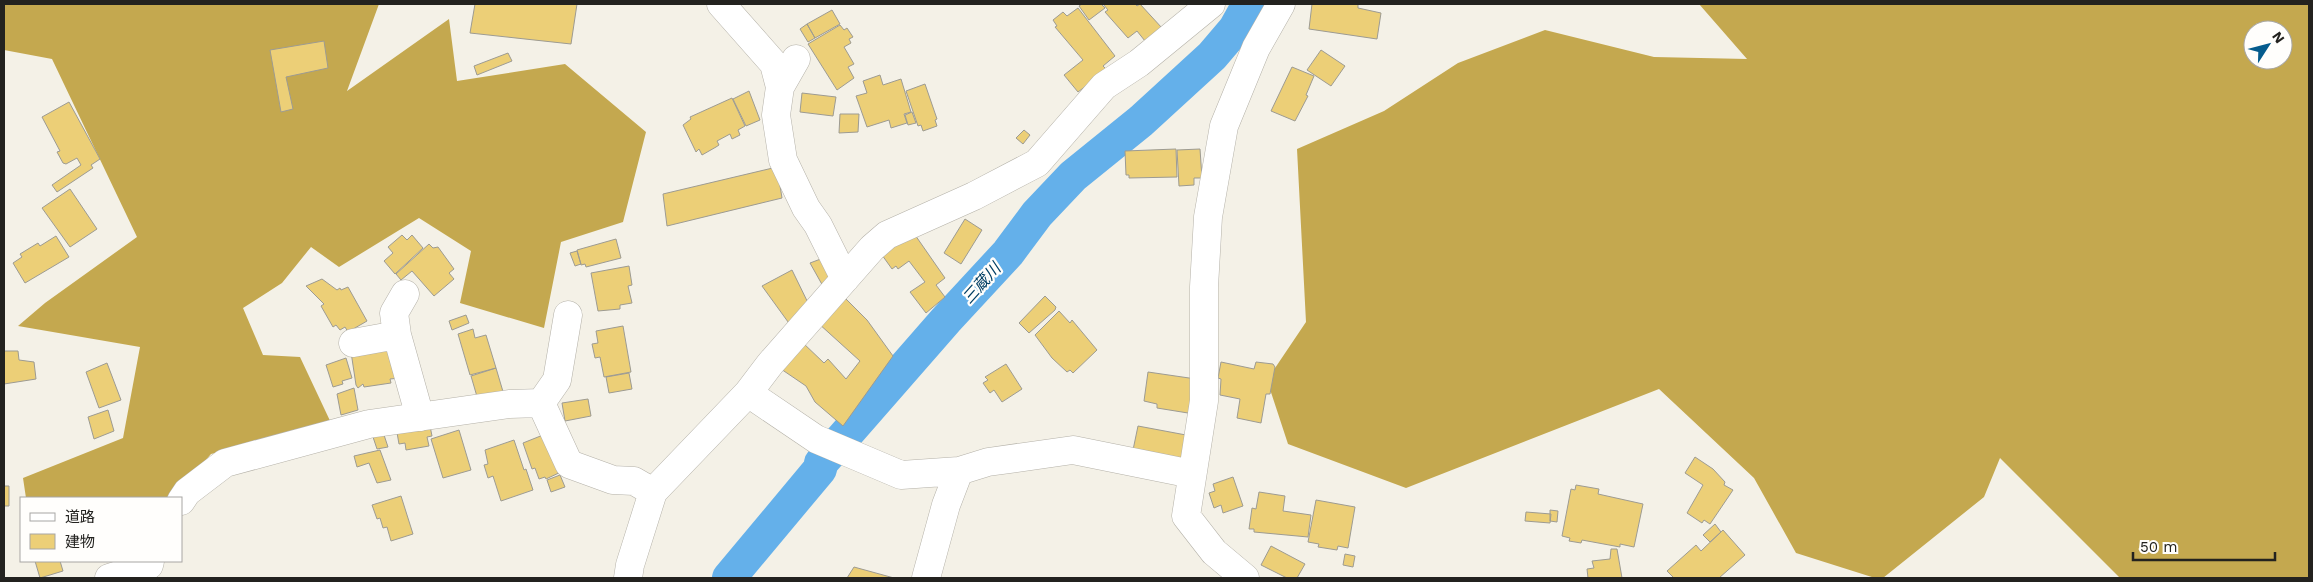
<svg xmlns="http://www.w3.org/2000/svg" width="2313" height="582" font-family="'Work Sans','Noto Sans JP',sans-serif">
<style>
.forest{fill:#c4a84f;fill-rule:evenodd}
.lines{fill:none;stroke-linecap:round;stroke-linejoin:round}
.river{stroke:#64b0ea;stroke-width:34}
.building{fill:#eccf77;stroke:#9d9b92}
.minor-casing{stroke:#b4b1a8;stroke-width:29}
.minor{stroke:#fff;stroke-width:28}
.labels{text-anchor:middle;stroke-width:4.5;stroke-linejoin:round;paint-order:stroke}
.water-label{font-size:16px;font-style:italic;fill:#003e64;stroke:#fffefc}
</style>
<rect width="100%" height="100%" fill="#f4f1e7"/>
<path class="forest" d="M4,4H379L347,91L449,19L457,81L565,64L646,132L623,222L561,242L544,328L460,303L471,251L419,218L339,267L311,247L282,283L243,308L263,355L300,357L332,425L211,454L173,498H26L23,478L123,438L140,347L18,326L45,303L137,237L52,59L4,50Z
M1699,4H2309V578H2120L2000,458L1984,497L1883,578H1875L1796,553L1754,478L1659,389L1406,488L1288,444L1267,380L1306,322L1297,149L1384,111L1458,63L1545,30L1654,57L1747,59ZM2253,30H2283V60H2253Z"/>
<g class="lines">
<path class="river" d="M729,578L820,469L821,463L946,320L1008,253L1037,214L1073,176L1141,121L1212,56L1235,29L1249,4"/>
</g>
<path class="building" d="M475,4H577L571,44L470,33Z
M1082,4H1101L1105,8L1089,20L1079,6Z
M1103,4H1135L1137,6L1140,4L1162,28L1145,41L1137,31L1128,38L1105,12L1108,10Z
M1312,4H1358V8L1381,13L1377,39L1309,29Z
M1078,8L1115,56L1103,66L1107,70L1078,92L1064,75L1083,60L1055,27L1057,26L1053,20L1063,12L1067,16Z
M832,10L840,24L815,38L807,24Z
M807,24L815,38L808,42L800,29Z
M840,25L844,30L847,28L853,37L849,39L851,43L844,47L854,64L848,67L854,78L837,90L808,44Z
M324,41L328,68L286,77L293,109L281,112L270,50Z
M1321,50L1345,66L1331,86L1307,70Z
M508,53L512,61L477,75L474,66Z
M1292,67L1314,76L1306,95L1308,96L1295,121L1271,111Z
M880,75L883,85L901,79L911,112L904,114L907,123L891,128L889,120L867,127L856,96L867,93L863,81Z
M925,84L937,119L935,120L937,126L923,131L921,125L918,126L906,91Z
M749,91L760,120L746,126L733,99Z
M802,93L836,97L833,116L800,112Z
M732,98L745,126L738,130L740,135L732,139L730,134L717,141L719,145L716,147L702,155L699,149L696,152L683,125L691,119L690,117Z
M69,102L100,159L91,165L93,168L57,192L52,185L81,165L77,158L66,164L63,163L57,152L60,151L42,117Z
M912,112L916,123L908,125L905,115Z
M840,114H859L858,132L839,133Z
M1024,130L1030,135L1023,144L1016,138Z
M1176,149L1177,177L1129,178V175H1126L1125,151Z
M1200,149L1202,178H1194V185L1179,186L1177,150Z
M777,167L782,198L667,226L663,194Z
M70,189L97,229L70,247L42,208Z
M965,219L982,230L961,264L944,253Z
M913,232L945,278L936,285L945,297L926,313L910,292L925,282L909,261L898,269L896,266L892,269L882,255Z
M402,235L407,240L412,235L423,248L395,274L384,261L393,253L388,247Z
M56,236L69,257L25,283L13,263L22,257L20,254L38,243L40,246Z
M616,239L621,258L586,267L585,264L581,265L577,250Z
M429,244L433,248L438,247L454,269L449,273L454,279L434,296L412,271L401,280L396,274Z
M577,251L581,264L575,266L570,253Z
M826,257L832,282L824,288L810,263Z
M629,266L632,285L628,286L632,303L620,305V309L598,311L591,273Z
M792,270L812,311L791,326L762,286Z
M322,279L337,290L340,288L341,290L348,287L367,321L348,332L345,327L340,330L336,325L333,327L321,306L324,304L306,286Z
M843,296L867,320L893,356L843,426L815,402L806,386L781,369L802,342L824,363L828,359L846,379L860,361L818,323Z
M1045,296L1056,307L1055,310L1029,333L1019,323Z
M1059,311L1070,323L1072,320L1097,350L1073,373L1070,370L1067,372L1052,358L1035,335Z
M466,315L469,323L452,330L449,321Z
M623,326L631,372L604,377L600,357L595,358L592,344L598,343L596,331Z
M473,329L475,338L486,335L496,368L470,375L458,334Z
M395,345L400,378L390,379L391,383L364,387L363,384L358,388L356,385L351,352Z
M4,351H18L19,360L34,362L36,379L4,384Z
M346,358L352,378L342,381L343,384L333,387L326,365Z
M1221,362L1254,369L1256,362L1273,364L1275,367L1270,394H1266L1261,423L1237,418L1240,399L1220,395L1221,379L1218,378Z
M107,363L121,400L99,408L86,372Z
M1006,364L1022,389L1002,402L994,390L990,393L983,383L988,380L985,377Z
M496,368L504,395L478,400L471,376Z
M1148,372L1196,379L1191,410L1188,413L1157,408V404L1144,401Z
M629,373L632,389L609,393L606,377Z
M354,388L358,410L341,415L337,394Z
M588,399L591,416L565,421L562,403Z
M108,410L114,431L94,439L88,417Z
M429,421L432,436L427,437L429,446L406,450L405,443L399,444L396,427Z
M1138,426L1186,435L1182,459L1133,450Z
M382,429L388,447L377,449L371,431Z
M459,430L471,470L443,478L431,439Z
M543,435L563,471L546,479L545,477L539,479L535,468L532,469L523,443Z
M514,440L524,470L526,469L533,490L501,501L493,476L488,478L484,465L488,464L485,450Z
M380,450L391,480L377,483L369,463L357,467L354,456Z
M1695,457L1713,469L1725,482L1724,485L1733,490L1710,524L1704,520L1702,523L1687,513L1703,485L1685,473Z
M560,475L565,487L551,492L547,480Z
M1233,477L1243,506L1223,513L1221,505L1214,508L1209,493L1215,491L1213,484Z
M1576,485L1599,489L1598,494L1643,504L1634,547L1620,544V547L1582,540L1581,543L1569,541L1570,538L1562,536L1571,489L1575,490Z
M4,486H9V506H4Z
M1259,492L1285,496L1283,511L1311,515L1308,537L1254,532V529H1249L1252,508L1256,509Z
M401,496L413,534L391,541L387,527L383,528L380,518L377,519L372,505Z
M1316,500L1355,507L1348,548L1338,546L1337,550L1318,547L1319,544L1308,542Z
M1550,510L1558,511L1557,522L1550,521Z
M1526,512L1551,514L1550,523L1525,521Z
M1715,524L1721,532L1710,542L1703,535Z
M1723,530L1745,555L1719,578H1674L1667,571L1696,545L1701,551Z
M1271,546L1305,564L1297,578H1287L1261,565Z
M1611,549H1617L1622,578H1588L1587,569L1594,568L1592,561L1610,559Z
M1345,554L1355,556L1353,567L1343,565Z
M35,561H60L63,571L40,578Z
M854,567L894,578H847Z"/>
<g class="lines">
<defs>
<path id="minor" d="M721,4L774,64L780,87
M796,59L780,87L776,115L783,160L806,208L818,225L845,279
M405,294L394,313L397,335L420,417
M353,343L397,335
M748,393L816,439L901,475L959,471L988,462L1073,450L1192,474
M541,403L557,380L568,315
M181,501L187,492L225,463L369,424L509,404L541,403L569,464L613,480L634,481L653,492
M109,578L149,565L150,561
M628,578L630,565L653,492L748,393L770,364L872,248L887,235L974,196L1037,163L1104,86L1139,63L1211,4
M926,578L946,505L959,471
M1245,578L1214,552L1186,516L1204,401V287L1208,217L1224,126L1256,48L1281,4"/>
</defs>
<use href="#minor" class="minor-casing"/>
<use href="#minor" class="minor"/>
</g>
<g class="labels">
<g class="water-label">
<text transform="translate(981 283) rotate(-48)" y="6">三蔵川</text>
</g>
</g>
<rect width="2313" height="582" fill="none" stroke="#23221f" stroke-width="10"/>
<rect x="20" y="497" width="162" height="65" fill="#fffefc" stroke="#a7a6a4"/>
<rect x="30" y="513" width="25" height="8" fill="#ffffff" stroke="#a7a6a4"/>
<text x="65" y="522" font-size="15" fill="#23221f">道路</text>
<rect x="30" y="534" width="25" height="15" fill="#eccf77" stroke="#a7a6a4"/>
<text x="65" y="547" font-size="15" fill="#23221f">建物</text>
<g transform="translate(2268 45) rotate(54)"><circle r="24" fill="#fffefc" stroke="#a7a6a4"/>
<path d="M0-4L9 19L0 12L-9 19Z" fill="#055c8e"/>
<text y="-8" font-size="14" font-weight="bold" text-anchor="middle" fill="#23221f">N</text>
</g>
<path d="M2133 552v8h142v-8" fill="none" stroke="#23221f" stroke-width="2.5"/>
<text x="2140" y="552" font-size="15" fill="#23221f" stroke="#fffefc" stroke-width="4" paint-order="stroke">50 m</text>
</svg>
